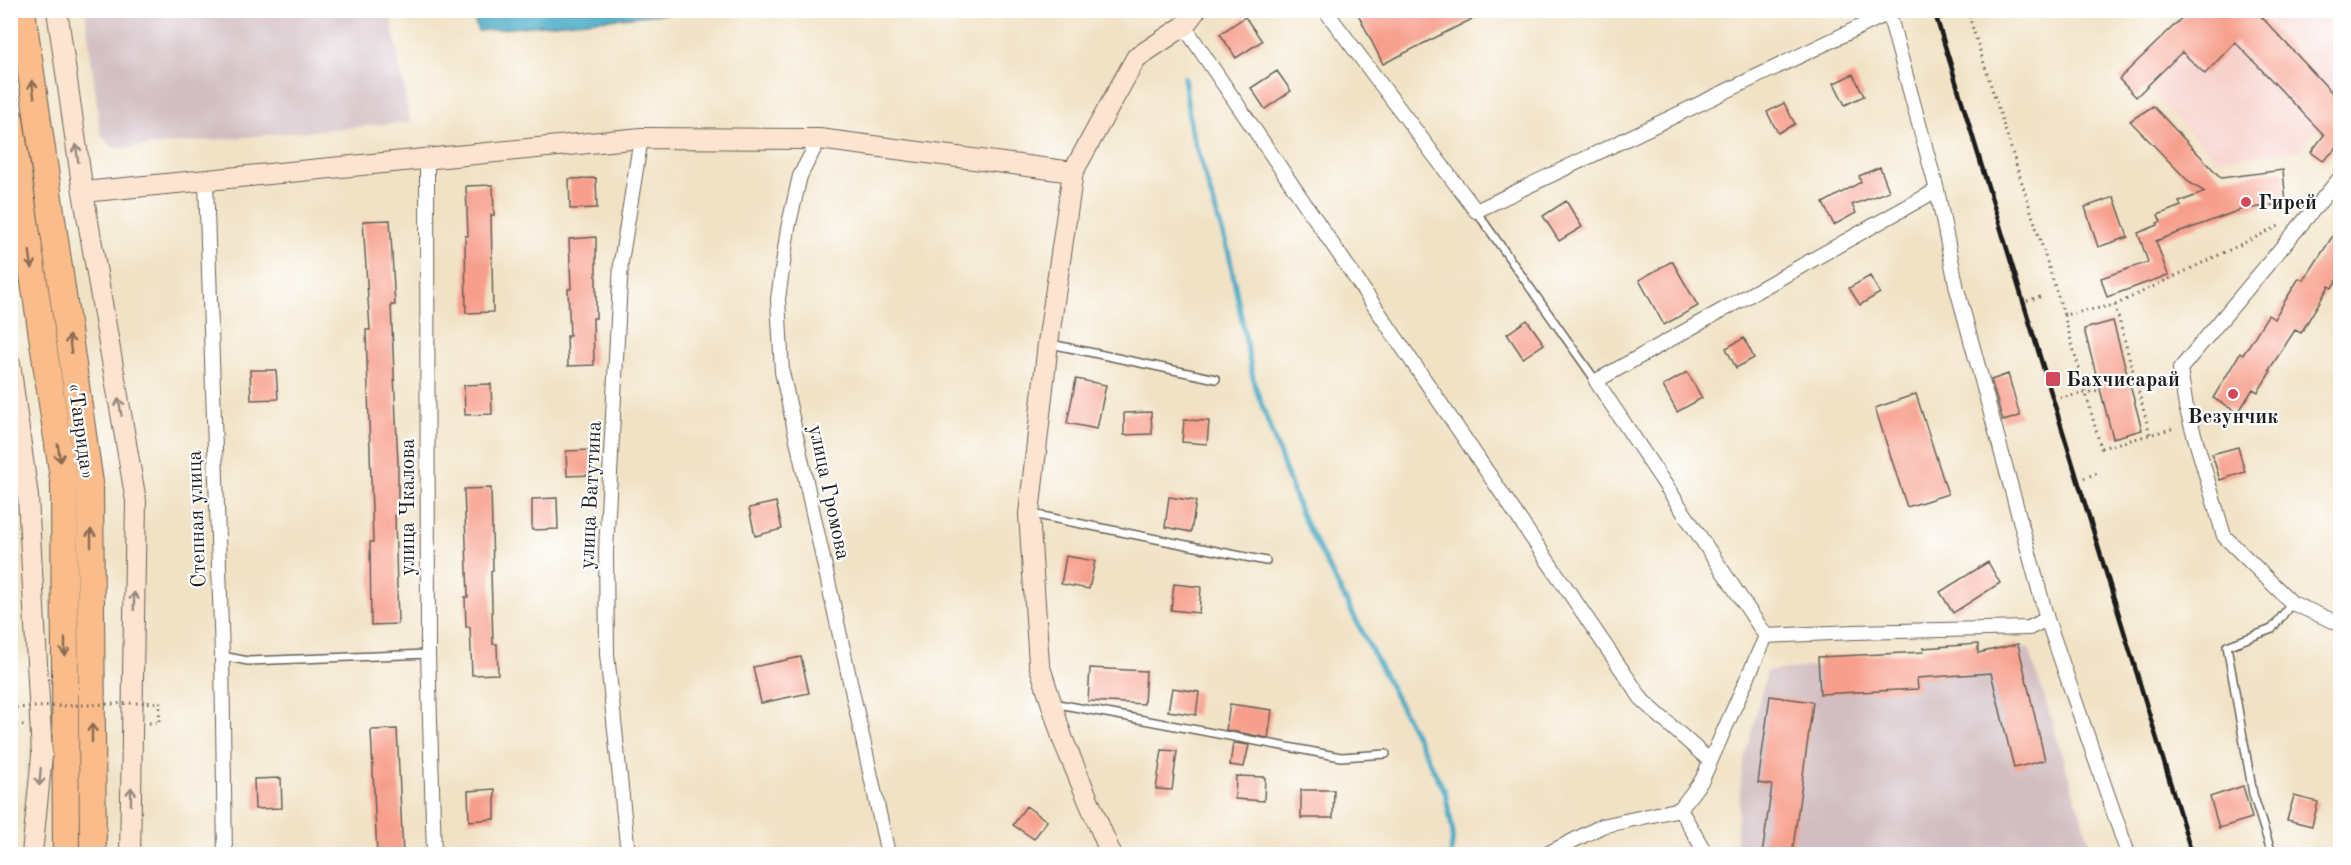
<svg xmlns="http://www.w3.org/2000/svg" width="2351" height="865" font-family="'Old Standard TT',serif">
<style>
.built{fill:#f7d0cb}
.industrial{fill:#d2bec2}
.water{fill:#48abc7;stroke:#326472;stroke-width:1.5}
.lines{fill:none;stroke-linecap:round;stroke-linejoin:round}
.stream{stroke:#48abc7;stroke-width:5}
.building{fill:#f79f8c}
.lane-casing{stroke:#676157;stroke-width:10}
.street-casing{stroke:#676157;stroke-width:16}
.secondary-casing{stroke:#676157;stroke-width:22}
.highway-casing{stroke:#676157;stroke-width:28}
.path{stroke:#676157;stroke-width:3;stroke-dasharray:1.5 4.5;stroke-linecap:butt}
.lane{stroke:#fff;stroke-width:7}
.street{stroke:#fff;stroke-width:14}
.secondary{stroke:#fde4d0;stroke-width:20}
.highway{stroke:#f9bc8a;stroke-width:26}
.rail{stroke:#1c1c1c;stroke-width:4.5}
.path-bridge{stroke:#676157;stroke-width:3;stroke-dasharray:1.5 4.5;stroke-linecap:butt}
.oneway{stroke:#8a6c53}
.oneway2{stroke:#988a7f}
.poi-dot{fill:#d1495b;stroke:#fff;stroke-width:2}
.labels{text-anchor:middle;stroke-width:4.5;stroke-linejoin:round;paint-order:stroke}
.poi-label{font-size:21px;font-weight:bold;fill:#1c1c1c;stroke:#fff;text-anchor:start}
.street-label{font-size:21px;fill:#1c1c1c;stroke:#fff}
</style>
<rect width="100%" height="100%" fill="#fff"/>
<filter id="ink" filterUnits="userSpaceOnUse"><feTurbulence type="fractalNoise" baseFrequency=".0167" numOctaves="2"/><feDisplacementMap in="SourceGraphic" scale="12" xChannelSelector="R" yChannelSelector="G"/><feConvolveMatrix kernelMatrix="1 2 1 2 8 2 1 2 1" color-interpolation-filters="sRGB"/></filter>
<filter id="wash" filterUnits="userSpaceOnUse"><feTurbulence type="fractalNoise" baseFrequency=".008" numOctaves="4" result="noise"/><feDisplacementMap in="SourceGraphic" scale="24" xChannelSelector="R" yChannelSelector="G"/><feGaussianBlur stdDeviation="1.35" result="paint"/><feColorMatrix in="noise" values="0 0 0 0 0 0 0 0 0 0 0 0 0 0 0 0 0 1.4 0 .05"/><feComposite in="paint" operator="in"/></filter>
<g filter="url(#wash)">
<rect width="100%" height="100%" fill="#f1e2c5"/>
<path class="built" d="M2226,11H2340V100L2299,151L2216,159L2143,85Z"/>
<path class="industrial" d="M85,11H390L410,122L115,149L101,136Z
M2029,648L2093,854H1735L1742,769L1767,671Z"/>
<path class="water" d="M471,10H695V11L478,31Z"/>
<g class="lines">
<path class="stream" d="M1184,77L1191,130L1229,254L1254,383L1301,514L1445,792L1453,833L1451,854"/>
</g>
<g id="blocks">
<path class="building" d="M1356,10H1490L1383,64Z
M2190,10H2255L2340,101V145L2323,161L2311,152L2324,135L2235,42L2205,74L2182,52L2136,97L2119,79Z
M1245,17L1262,41L1236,58L1220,34Z
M1277,71L1291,91L1265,109L1251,88Z
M1853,74L1864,96L1845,105L1834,83Z
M1784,103L1795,124L1778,133L1767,112Z
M2153,106L2221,178L2283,170L2286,203L2240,210L2156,241L2168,275L2107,297L2101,278L2148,262L2138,233L2158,225L2157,223L2161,222L2158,215L2181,206L2179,202L2205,192L2190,183L2130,121Z
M1880,167L1889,191L1852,205L1856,213L1834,225L1823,203L1861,182L1859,176Z
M596,178L597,208L570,209L569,179Z
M493,185L494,215H491L493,312L466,313L465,236H468L466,186Z
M2114,197L2128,237L2098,247L2085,207Z
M1566,201L1582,227L1559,241L1543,216Z
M390,220L395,305H391L398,464V515H395L398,624L371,625L370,542H373L366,330H370L363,221Z
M2340,225V275L2332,288L2329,286L2301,333L2295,330L2269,370L2271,371L2258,392L2253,389L2238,413L2213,398L2240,353L2243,355L2268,315L2274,319L2299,278L2304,280Z
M596,237V318H593L594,365L568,366L567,336H570L568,289H571L569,239Z
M1672,261L1698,306L1664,325L1639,280Z
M1870,276L1880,293L1860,305L1849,288Z
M1527,320L1544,344L1523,358L1507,334Z
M2113,321L2142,430L2113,438L2084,329Z
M1744,338L1754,358L1736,368L1726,348Z
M250,370H276L278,399L251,400Z
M1687,372L1702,398L1677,412L1663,386Z
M2008,374L2020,416L2003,421L1991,380Z
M1076,379L1106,385L1097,429L1067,423Z
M491,384L492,414L465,415L464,385Z
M1916,394L1948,494L1907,507L1875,408Z
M1151,412L1152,434L1124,435V413Z
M1184,420L1209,421L1207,444L1182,442Z
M2238,447L2245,472L2220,480L2212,454Z
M592,450L593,475L567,476L566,451Z
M491,488L493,571H491L493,644H497L498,674L472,675L470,627H466L465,597H468L464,489Z
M1169,497L1196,501L1191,532L1165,527Z
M557,498L558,529L532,530V499Z
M776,502L782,529L755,536L749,508Z
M1066,556L1095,561L1089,589L1061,584Z
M1988,562L2000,583L1953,613L1940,592Z
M1174,584L1201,587L1199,613L1171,610Z
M1978,644V653L2018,644L2045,760L2014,768L1991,673L1917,678L1918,689L1820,694L1818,657L1924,652L1923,648Z
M801,657L809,693L761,703L753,667Z
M1090,668L1146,671L1144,704L1088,701Z
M1172,688L1199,692L1196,715L1168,711Z
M1770,696L1813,702L1792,855H1762L1772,785L1758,783Z
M1230,704L1272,710L1268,738L1226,730Z
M397,729L403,855H377L371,730Z
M1233,743L1249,745L1244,767L1230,765Z
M1162,750L1177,751L1172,790L1156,789Z
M1236,776L1265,777L1264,801L1235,799Z
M281,778L282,808L255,809L254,779Z
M2243,786L2252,818L2219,828L2210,797Z
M495,789V819L469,821L468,791Z
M1301,790H1334L1333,818H1301Z
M2294,796L2318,802L2312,826L2287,820Z
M1026,806L1047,821L1034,839L1013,825Z"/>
</g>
</g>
<g filter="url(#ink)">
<use href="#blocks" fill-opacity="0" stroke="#676157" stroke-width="1.5"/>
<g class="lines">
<defs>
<path id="lane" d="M1476,211L1596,381
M1051,344L1216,379
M1032,514L1266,561
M222,656L248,661L428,654
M1053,703L1341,757L1386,754
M2272,854L2253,794L2227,646L2272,629L2292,603"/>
<path id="street" d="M1325,10L1476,211L1889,13
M1184,26L1643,701L1710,761
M819,139L800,176L788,228L778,299L782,372L888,854
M427,160L428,654L434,854
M2340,178L2180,369L2186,407L2224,536L2292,603L2340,624
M206,182L222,656L225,854
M2047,619L2128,854
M1766,636L1854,632L2029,628L2047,619L1957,289L1937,190L1888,10
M1680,809L1706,854
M628,854L607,654L606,551L621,262L641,138
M1547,854L1602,826L1680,809L1702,780L1766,636L1596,381L1937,190"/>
<path id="secondary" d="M57,10L83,192L136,501L130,854
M83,192L641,138L819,139L1073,172
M10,363L28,497L42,755L32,854
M1111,854L1063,740L1039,664L1029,514L1048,343L1073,172L1136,58L1184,26L1196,10"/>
<path id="highway" d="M22,10L90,483L93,854
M10,119L64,485L66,854"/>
</defs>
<use href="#lane" class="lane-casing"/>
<use href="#street" class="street-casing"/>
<use href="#secondary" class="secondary-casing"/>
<use href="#highway" class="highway-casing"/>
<path class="path" d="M1967,10L2064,315L2115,305L2279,226
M2027,301L2043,296
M2115,305L2150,434
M2064,315L2101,448L2175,428
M2130,383L2135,380
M2060,398L2100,390
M2084,478L2098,473
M149,723H159L160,702
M10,725H24"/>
<use href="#lane" class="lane"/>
<use href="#street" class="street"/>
<use href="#secondary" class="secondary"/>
<use href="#highway" class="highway"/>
<path class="rail" d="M1934,10L2192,854"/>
<path class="path-bridge" d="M10,708L160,702"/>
</g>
<defs><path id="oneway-shaft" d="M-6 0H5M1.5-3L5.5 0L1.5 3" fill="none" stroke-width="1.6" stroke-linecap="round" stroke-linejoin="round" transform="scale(1.5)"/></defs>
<g class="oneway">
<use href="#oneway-shaft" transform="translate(33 89) rotate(-98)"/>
<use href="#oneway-shaft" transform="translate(31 260) rotate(82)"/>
<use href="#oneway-shaft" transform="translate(70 344) rotate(-98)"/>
<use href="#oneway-shaft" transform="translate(59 453) rotate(82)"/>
<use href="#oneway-shaft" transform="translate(91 538) rotate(-90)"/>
<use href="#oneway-shaft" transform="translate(65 647) rotate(90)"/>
<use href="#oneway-shaft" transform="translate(92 733) rotate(-90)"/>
</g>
<g class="oneway2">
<use href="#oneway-shaft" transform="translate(77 153) rotate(-98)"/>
<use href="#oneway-shaft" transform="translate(120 407) rotate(-100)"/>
<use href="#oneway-shaft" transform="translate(134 601) rotate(-89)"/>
<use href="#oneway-shaft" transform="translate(40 777) rotate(95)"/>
<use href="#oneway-shaft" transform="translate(131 796) rotate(-89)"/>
</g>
</g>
<g class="poi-dot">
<circle cx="2246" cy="202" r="6"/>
<rect x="2045" y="371" width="16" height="16" rx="3"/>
<circle cx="2233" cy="394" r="6"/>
</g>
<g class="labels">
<g class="poi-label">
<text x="2258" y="209">Гирей</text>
<text x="2066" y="386">Бахчисарай</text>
<text x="2233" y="423" text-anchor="middle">Везунчик</text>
</g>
<g class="street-label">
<text transform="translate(82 431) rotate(82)" y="7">«Таврида»</text>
<text transform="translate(830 492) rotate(78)" y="7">улица Громова</text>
<text transform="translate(590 495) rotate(-87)" y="7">улица Ватутина</text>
<text transform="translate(407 507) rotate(-90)" y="7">улица Чкалова</text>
<text transform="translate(196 519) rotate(-92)" y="7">Степная улица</text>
</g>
</g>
<rect width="2351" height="865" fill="none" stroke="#fff" stroke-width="36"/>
</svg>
